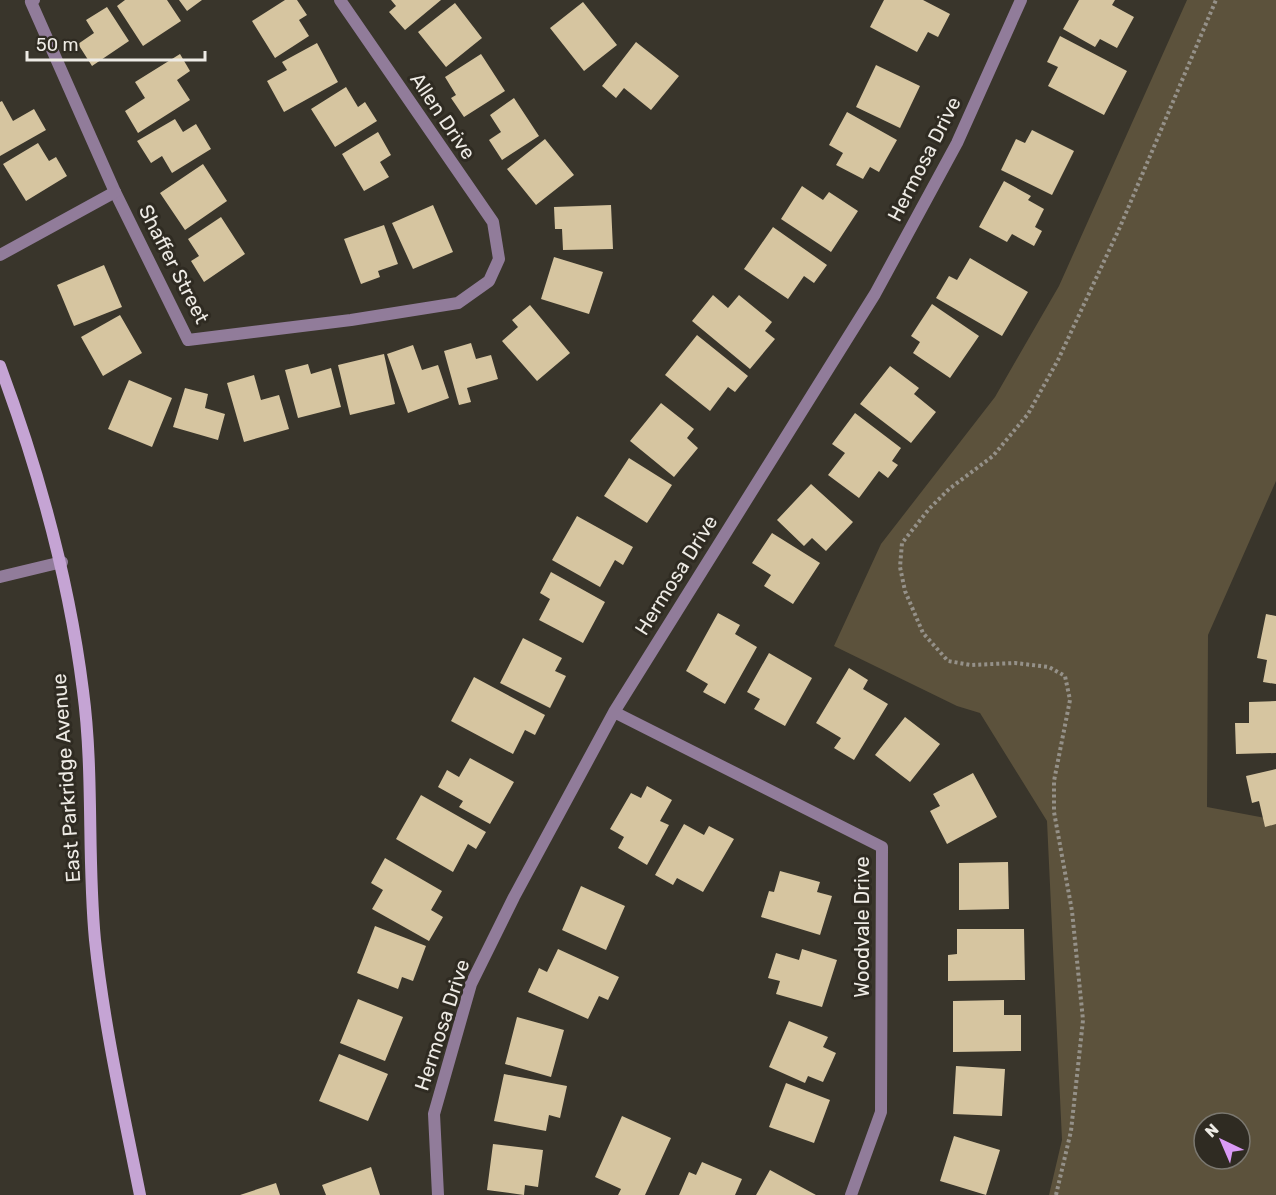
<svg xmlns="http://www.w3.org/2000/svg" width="1276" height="1195" font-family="Rubik,sans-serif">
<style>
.green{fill:#5c523c;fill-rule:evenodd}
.building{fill:#d6c5a0}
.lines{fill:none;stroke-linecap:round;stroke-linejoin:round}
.path{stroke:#959189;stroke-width:4;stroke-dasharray:3 3;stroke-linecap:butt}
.service{stroke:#917c9a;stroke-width:12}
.minor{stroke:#917c9a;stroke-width:12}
.secondary{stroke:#c5a4d4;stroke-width:12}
.labels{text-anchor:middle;stroke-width:6;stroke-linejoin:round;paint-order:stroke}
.street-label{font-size:20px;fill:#eeebe5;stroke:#2f2b22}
</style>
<rect width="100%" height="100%" fill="#39352b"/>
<path class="green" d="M1187,0H1276V481L1208,635L1207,807L1276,820V1195H1049L1062,1140L1047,821L980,713L957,706L834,646L881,544L995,397L1059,286ZM1204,1123H1240V1159H1204Z"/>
<path class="building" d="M125,0H167L181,21L143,46L117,6Z
M179,0H202L187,11Z
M285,0H297L307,15L299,20L309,36L275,58L252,21Z
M391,0H441L405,30L389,12L396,6Z
M884,0H923L950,14L938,37L928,32L917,52L870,27Z
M1079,0H1115L1112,5L1134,17L1117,48L1100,39L1095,47L1063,29Z
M583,2L617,45L584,71L550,28Z
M455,3L482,38L446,67L418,32Z
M107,7L129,41L92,66L78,44L94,33L86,20Z
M1060,36L1127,71L1104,115L1048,86L1058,67L1047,62Z
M636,42L679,76L651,110L624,88L616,98L602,86Z
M317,43L338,82L284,112L267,81L287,70L282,62Z
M180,54L190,71L177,80L190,100L138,133L125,111L145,98L135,82Z
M481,54L505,91L464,117L451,98L456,95L445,77Z
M876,65L920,86L900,128L856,107Z
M346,87L358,107L365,102L377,121L335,147L311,109Z
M514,98L539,136L502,160L489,140L501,132L490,115Z
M2,101L13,121L34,109L46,130L0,156V102Z
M847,112L897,140L879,172L870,167L863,179L836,165L843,153L829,145Z
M175,119L183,132L196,124L211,149L172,173L162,156L151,163L137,141Z
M1032,130L1074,151L1052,195L1001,170L1016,139L1025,143Z
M378,132L391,155L380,162L389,177L364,191L342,154Z
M545,139L574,175L536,205L507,169Z
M38,143L49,161L56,157L67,176L26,201L3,164Z
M203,164L227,201L185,230L160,193Z
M1004,181L1031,196L1028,200L1044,209L1035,227L1042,231L1034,246L1012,234L1007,242L979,227Z
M802,186L823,200L829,192L858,211L831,252L781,219Z
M433,205L453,252L413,269L392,223Z
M611,205L613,249L563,250L562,229H555L554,207Z
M221,217L245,254L204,282L191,261L199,256L188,239Z
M384,225L398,264L378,271L380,277L361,284L344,239Z
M773,227L827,265L814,283L804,276L788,299L744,269Z
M554,257L603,272L589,314L541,299Z
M970,258L1028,292L1002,336L936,298L949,276L957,280Z
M104,265L122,307L74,326L57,285Z
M713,295L728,308L739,295L772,322L765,331L775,339L750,369L692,321Z
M932,304L979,336L950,378L913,353L920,342L911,336Z
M530,305L570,353L537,381L502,341L518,327L512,320Z
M120,315L142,353L103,376L81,337Z
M697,335L748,376L735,392L728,387L710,411L665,375Z
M471,343L476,359L491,355L498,379L467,388L471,402L459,405L444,351Z
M413,345L422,370L438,365L449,398L408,413L387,354Z
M384,354L395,404L350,415L338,365Z
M308,364L311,374L331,368L341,407L298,418L285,370Z
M890,366L919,388L914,394L936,412L911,443L860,404Z
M254,375L261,400L279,395L289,429L244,442L227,383Z
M129,380L172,398L152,447L108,429Z
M185,388L208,394L205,408L225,414L218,440L173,427Z
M661,403L694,429L687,438L698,448L674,477L630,441Z
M855,413L901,448L892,461L898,465L888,478L879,471L859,498L828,475L845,453L832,444Z
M629,458L672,485L647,523L604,496Z
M811,484L853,522L826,551L812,538L804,546L777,520Z
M577,516L633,547L623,565L615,560L600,587L552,560Z
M772,533L820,563L793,604L764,586L771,575L752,563Z
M551,572L605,602L583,643L539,620L550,599L540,593Z
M718,613L740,625L735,634L757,647L725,704L703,692L708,684L686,671Z
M1266,614L1276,616V684L1263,682L1267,660L1257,658Z
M523,638L562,658L555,671L566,676L550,708L500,683Z
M769,653L812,678L785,726L754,709L760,699L747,692Z
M849,668L868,680L863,689L888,704L854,760L834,748L841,738L816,723Z
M474,677L545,715L535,735L525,730L513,754L451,721Z
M1276,701V753L1236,754L1235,723H1249V702Z
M905,717L940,744L910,782L875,755Z
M470,758L514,782L490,824L459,807L463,801L438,787L447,770L459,777Z
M1276,769V824L1265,827L1259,801L1252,803L1246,776Z
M973,773L997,817L947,844L930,811L940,806L933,794Z
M647,786L672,800L660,821L669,825L647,865L618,848L624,837L610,829L631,793L641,798Z
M421,795L486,832L476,849L468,844L453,872L396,839Z
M684,824L704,835L709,826L734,839L703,892L677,878L673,885L655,875Z
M385,858L442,891L431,910L443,917L429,941L372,909L383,890L371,883Z
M1008,862L1009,909L959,910V863Z
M780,871L820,882L817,892L832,896L820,935L761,917L769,891L774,892Z
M581,886L625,906L606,950L562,930Z
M375,926L426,946L413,981L402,977L398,989L357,973Z
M957,929H1024L1025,980L948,981V955L957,954Z
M558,949L619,977L608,1000L599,996L588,1019L528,992L539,968L547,972Z
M802,949L837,960L822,1007L776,994L780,981L768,978L776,953L799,960Z
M358,999L403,1017L385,1061L340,1043Z
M1004,1000V1015H1021V1051L953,1052V1001Z
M517,1017L564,1030L551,1077L505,1064Z
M789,1021L828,1037L823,1047L836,1053L823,1082L808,1076L805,1083L769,1067Z
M339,1054L388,1074L368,1121L319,1101Z
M956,1066L1005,1069L1002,1116L953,1114Z
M504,1074L567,1086L560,1118L549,1115L546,1131L494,1121Z
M786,1083L830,1100L814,1143L769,1127Z
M622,1116L671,1138L645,1195H618L621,1189L595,1177Z
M954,1136L1000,1150L986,1195L940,1181Z
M493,1144L543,1150L538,1187L525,1185L524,1195L487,1190Z
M702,1162L742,1179L735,1195H679L689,1172L696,1175Z
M371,1167L380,1195H326L322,1185Z
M770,1170L816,1195H756Z
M276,1183L280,1195H240Z"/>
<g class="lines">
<path class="path" d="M1056,1195L1071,1131L1083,1020L1072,911L1054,812V781L1070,700L1065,676L1049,667L1015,663L971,665L948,661L923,633L905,591L900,567L902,543L929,509L949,489L993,456L1028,414L1058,360L1120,227L1216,0"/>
<path class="service" d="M34,0L31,2L115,192L188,340L351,320L458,303L489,281L499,259L493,222L340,0"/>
<path class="minor" d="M0,255L115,192
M0,577L62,562
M614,712L882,847L881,1112L851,1195
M438,1195L434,1114L471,984L514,897L614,712L875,294L957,143L1021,0"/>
<path class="secondary" d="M0,366C39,471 69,579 83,691C94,773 87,857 95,940C104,1026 123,1110 140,1195"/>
</g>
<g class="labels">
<g class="street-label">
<text transform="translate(443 116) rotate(56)" y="7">Allen Drive</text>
<text transform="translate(924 159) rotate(-63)" y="7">Hermosa Drive</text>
<text transform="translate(174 264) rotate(63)" y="7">Shaffer Street</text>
<text transform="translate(676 575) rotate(-58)" y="7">Hermosa Drive</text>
<text transform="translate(66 778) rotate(-94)" y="7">East Parkridge Avenue</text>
<text transform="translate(862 927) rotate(-90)" y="7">Woodvale Drive</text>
<text transform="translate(442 1025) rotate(-72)" y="7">Hermosa Drive</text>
</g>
</g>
<g transform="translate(1222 1141) rotate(316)"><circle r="28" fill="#2f2b22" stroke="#7b7870" stroke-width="1.5"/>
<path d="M0-4.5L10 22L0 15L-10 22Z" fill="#da9af6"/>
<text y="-9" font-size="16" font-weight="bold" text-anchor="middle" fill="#eeebe5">N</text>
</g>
<path d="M27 51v9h178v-9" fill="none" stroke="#eeebe5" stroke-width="3"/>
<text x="36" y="51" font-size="18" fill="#eeebe5" stroke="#2f2b22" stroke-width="4.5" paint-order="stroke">50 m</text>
</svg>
